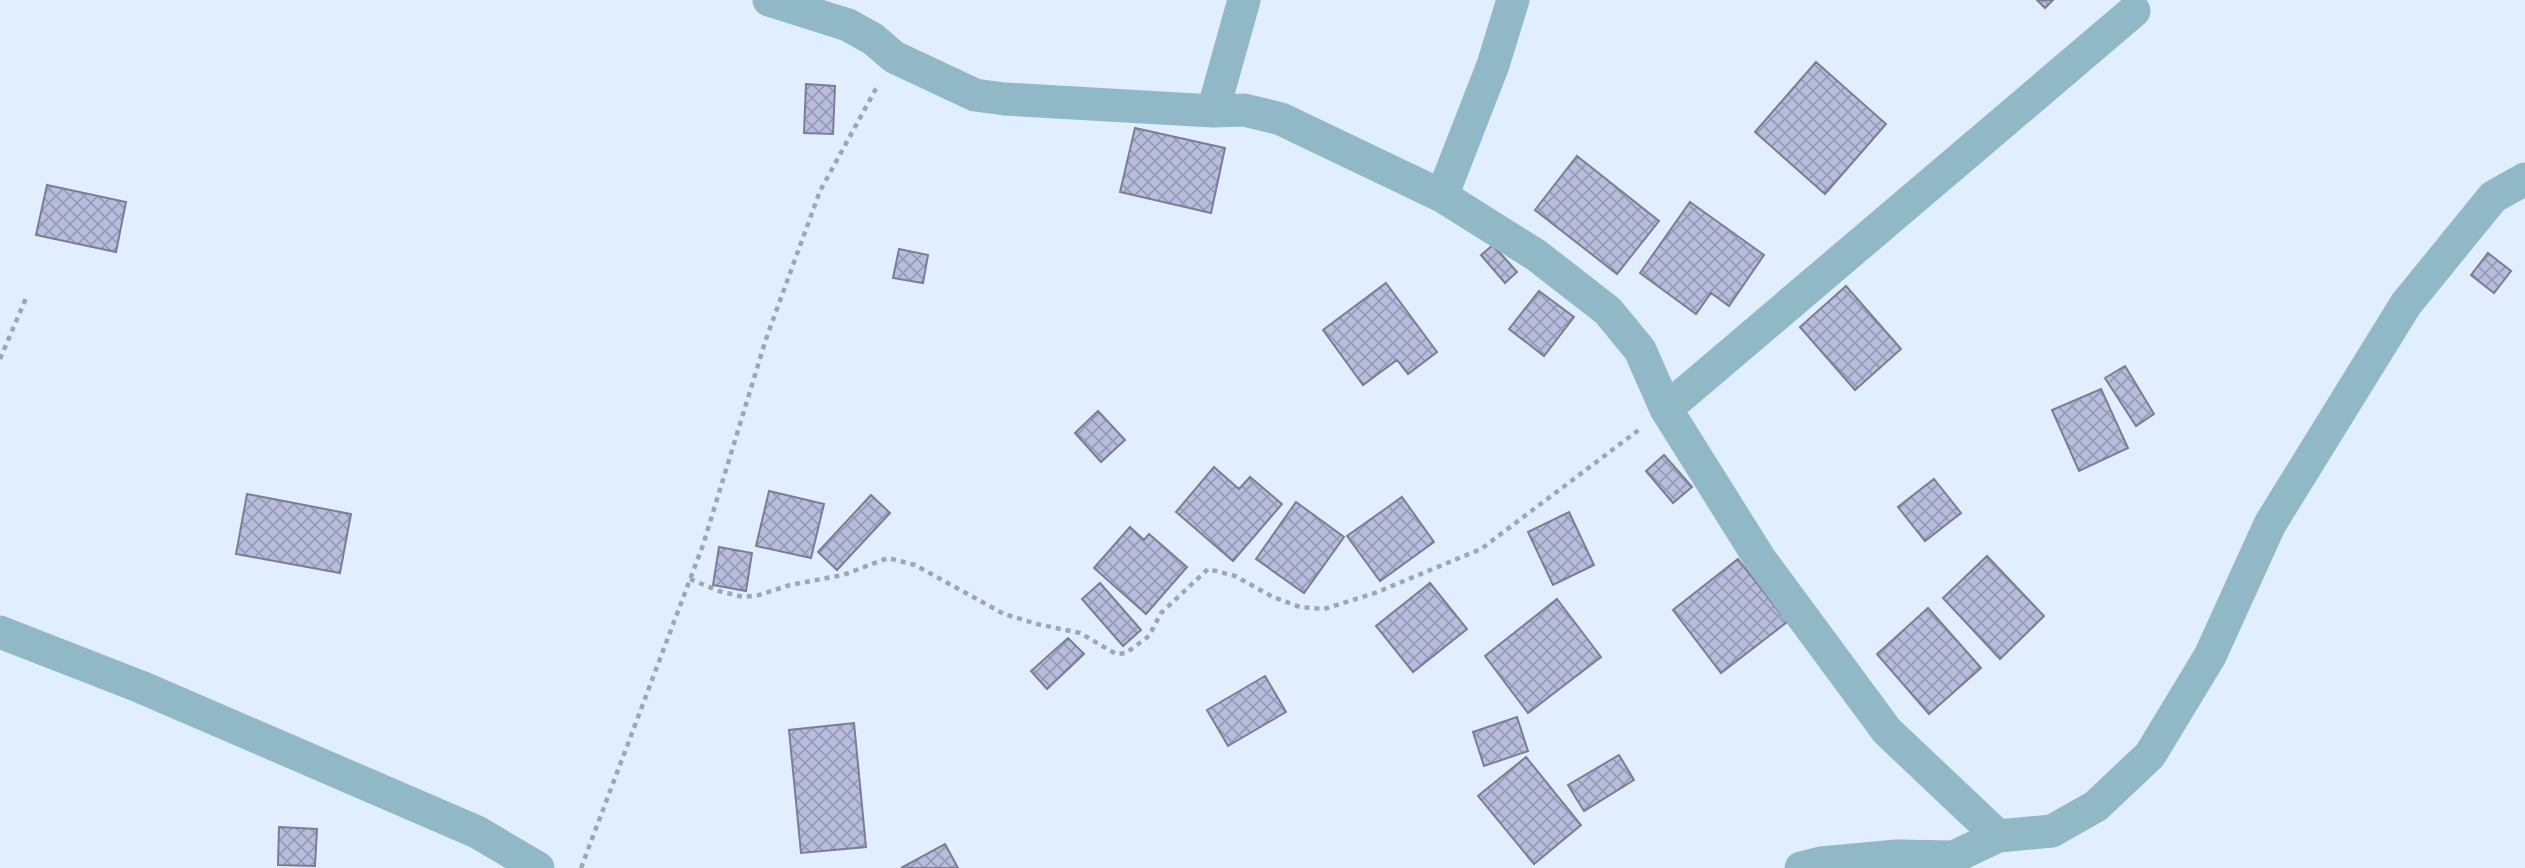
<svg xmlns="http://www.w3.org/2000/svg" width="2525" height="868" font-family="Roboto,sans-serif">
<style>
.building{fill:url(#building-cross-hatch);stroke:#7a7d97;stroke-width:2}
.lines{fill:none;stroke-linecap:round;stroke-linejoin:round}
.path{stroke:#9ca7b4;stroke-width:4.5;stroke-dasharray:5 5;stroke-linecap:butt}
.minor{stroke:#90b8c6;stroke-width:33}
</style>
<defs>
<pattern id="building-cross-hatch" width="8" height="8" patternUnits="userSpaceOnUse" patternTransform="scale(1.75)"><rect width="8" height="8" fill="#b9bddd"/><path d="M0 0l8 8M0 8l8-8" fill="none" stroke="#969ab4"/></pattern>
</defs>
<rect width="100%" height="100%" fill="#e1eefd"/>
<path class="building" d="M2037,0H2053L2045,8Z
M1816,62L1886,124L1825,194L1755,132Z
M806,84L835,86L833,134L804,133Z
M1135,128L1225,148L1211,213L1120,192Z
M1577,156L1659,221L1617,274L1535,210Z
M47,185L126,202L116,252L36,235Z
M1690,202L1764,255L1729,306L1711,293L1696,314L1640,273Z
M1493,245L1517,272L1505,283L1481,255Z
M899,249L928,255L923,283L893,278Z
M2488,253L2511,271L2494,293L2471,275Z
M1386,283L1437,352L1408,374L1397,360L1363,385L1323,330Z
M1846,286L1901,349L1855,390L1800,327Z
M1539,291L1574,317L1544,356L1509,329Z
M2125,366L2154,414L2136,426L2105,378Z
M2101,389L2128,448L2079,471L2052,410Z
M1098,411L1125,440L1101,462L1075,433Z
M1664,455L1692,487L1673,503L1646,471Z
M1214,467L1239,489L1250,477L1282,504L1233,561L1176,512Z
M1934,479L1961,513L1925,541L1898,507Z
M769,491L824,504L811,558L756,546Z
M247,494L351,514L340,573L236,554Z
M871,495L890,513L837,570L818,552Z
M1402,497L1434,542L1380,581L1347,536Z
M1296,502L1344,537L1304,593L1256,559Z
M1569,512L1594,565L1553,585L1528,532Z
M1130,527L1144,540L1149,534L1187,567L1146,614L1094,568Z
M719,547L752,553L746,591L713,585Z
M1987,556L2044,616L2000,659L1943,598Z
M1738,559L1787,622L1721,673L1673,610Z
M1100,583L1141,630L1123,646L1082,599Z
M1430,583L1467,629L1413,672L1376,626Z
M1557,599L1601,657L1528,713L1485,656Z
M1928,608L1981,668L1929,714L1877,654Z
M1068,638L1084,654L1047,689L1031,671Z
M1265,676L1286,712L1228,746L1207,710Z
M1517,717L1528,751L1484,766L1473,732Z
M854,723L866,847L801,853L789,730Z
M1619,755L1634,780L1584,811L1568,785Z
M1526,757L1581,825L1534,864L1478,796Z
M279,827L317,829L315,866L278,865Z
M945,844L958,868H901Z"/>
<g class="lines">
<path class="path" d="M0,359L26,298
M690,579L719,591L743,597L759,595L790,585L843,575L888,558L915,565L1004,614L1037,624L1080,633L1116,654L1126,653L1149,636L1161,613L1208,569L1235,576L1273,597L1300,607L1324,609L1375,593L1481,549L1640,429
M581,868L703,545L766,339L820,191L878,85"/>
<path class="minor" d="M769,0L848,25L873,39L894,57L975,95L1005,99L1213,111L1244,110L1281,119L1442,196L1536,255L1608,311L1640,350L1666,409L1760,559L1887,731L1998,836
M1213,111L1244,0
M1442,196L1493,65L1513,0
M1666,409L2134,11
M0,632L141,687L477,832L538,868
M1801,868L1821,863L1897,856L1954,857L1998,836L2052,831L2096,806L2150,755L2210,656L2270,524L2406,304L2493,197L2525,179"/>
</g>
</svg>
